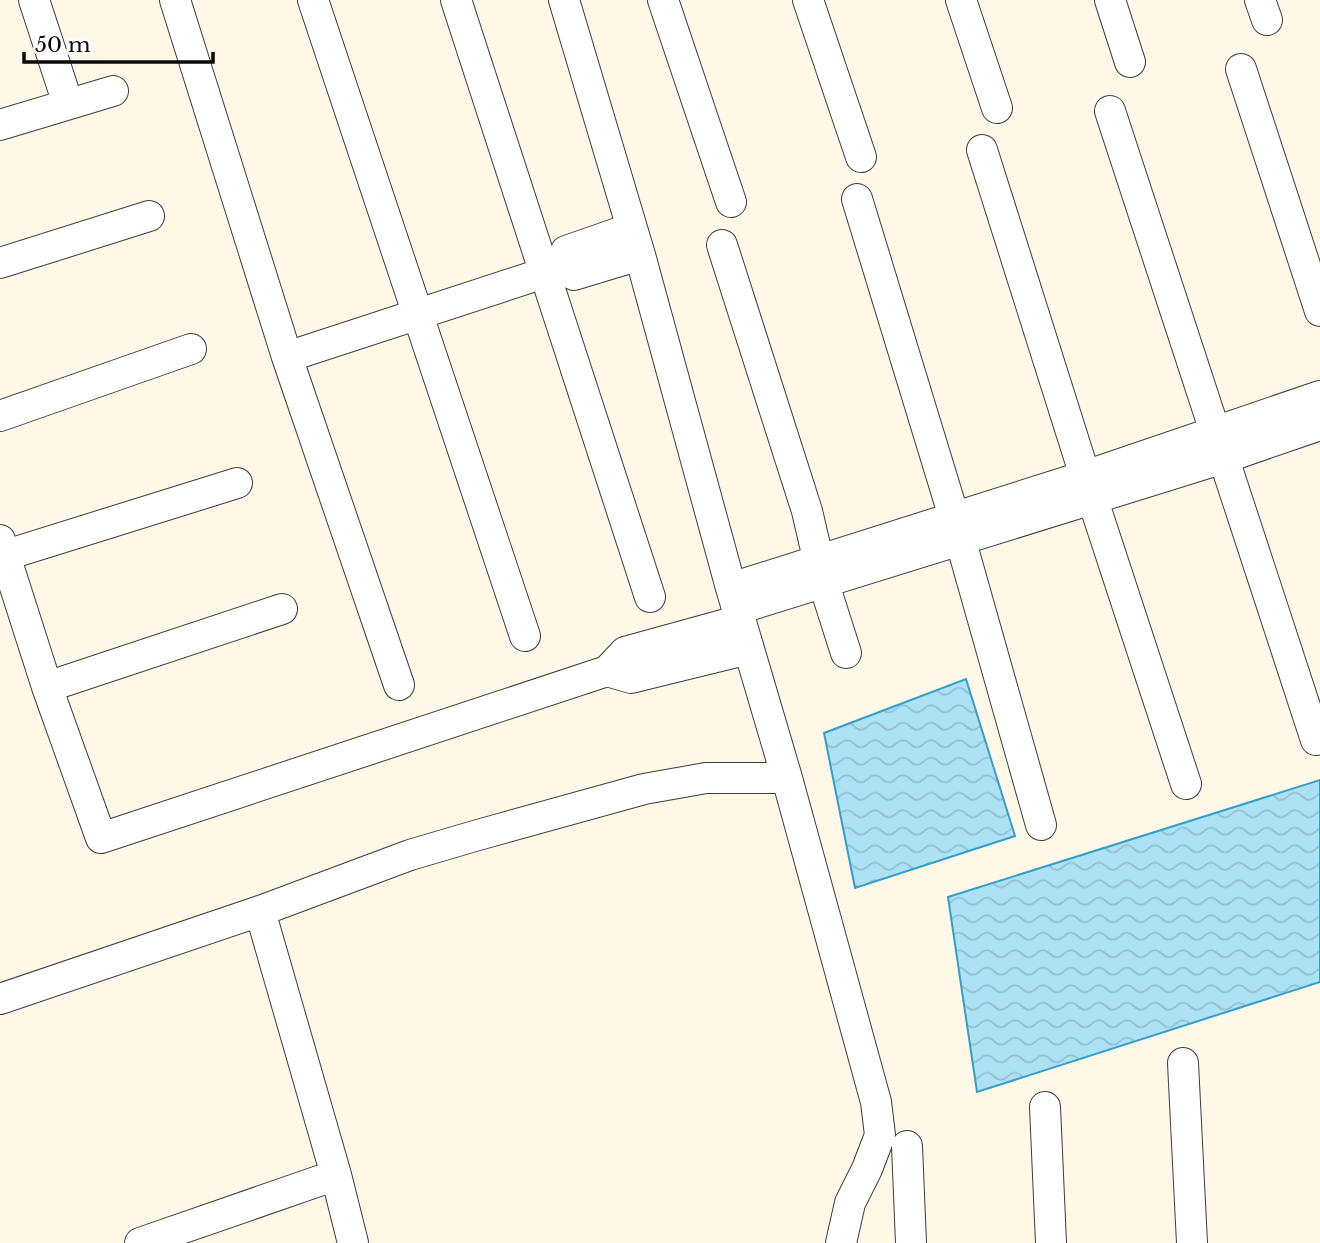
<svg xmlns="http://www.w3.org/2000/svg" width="1320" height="1243" font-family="'Libre Baskerville',serif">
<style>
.water{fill:url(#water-waves);stroke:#359fcb;stroke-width:2}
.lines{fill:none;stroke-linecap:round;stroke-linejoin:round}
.minor-casing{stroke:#3d3d3d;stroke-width:32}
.minor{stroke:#fff;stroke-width:30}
</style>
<defs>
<pattern id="water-waves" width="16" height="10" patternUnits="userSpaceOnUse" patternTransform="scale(1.75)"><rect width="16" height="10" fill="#ade2f5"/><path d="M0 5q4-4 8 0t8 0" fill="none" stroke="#94c1d1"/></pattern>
</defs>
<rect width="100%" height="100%" fill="#fff8e7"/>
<path class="water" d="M966,679L1015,836L855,888L824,733Z
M1320,780V982L977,1092L948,897Z"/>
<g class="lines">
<defs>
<path id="minor" d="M34,0L68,104
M175,0L287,357L399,685
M313,0L525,636
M456,0L650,597
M564,0L640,255L731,588L787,778L876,1102L880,1135L867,1169L850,1203L841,1243
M663,0L731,202
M808,0L861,157
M961,0L997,108
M1110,0L1130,62
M1260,0L1267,20
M1241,69L1320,311
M1110,111L1316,740
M0,125L113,91
M982,150L1085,476L1186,784
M857,199L954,517L1041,825
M722,245L807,511L824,584L846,653
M0,263L149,216
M560,267L574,275L640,255
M287,357L544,273L560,267L566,251L632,228
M0,416L191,349
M0,540L47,687L101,838L607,671
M0,557L237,483
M731,588L1085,476L1320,396
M738,609L1224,458L1320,425
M741,620L625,652L607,671L631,678L749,649
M47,687L282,609
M0,999L260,911L410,855L478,835L644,789L706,778H787
M1183,1063L1192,1243
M1045,1107L1051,1243
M907,1146L911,1243
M336,1175L353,1243
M140,1243L336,1175L260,911"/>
</defs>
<use href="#minor" class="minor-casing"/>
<use href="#minor" class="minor"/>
</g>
<path d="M24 52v10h189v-10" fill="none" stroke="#0a0a0a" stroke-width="3.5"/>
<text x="35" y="52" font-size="21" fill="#0a0a0a" stroke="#ffffff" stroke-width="5" paint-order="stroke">50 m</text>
</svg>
